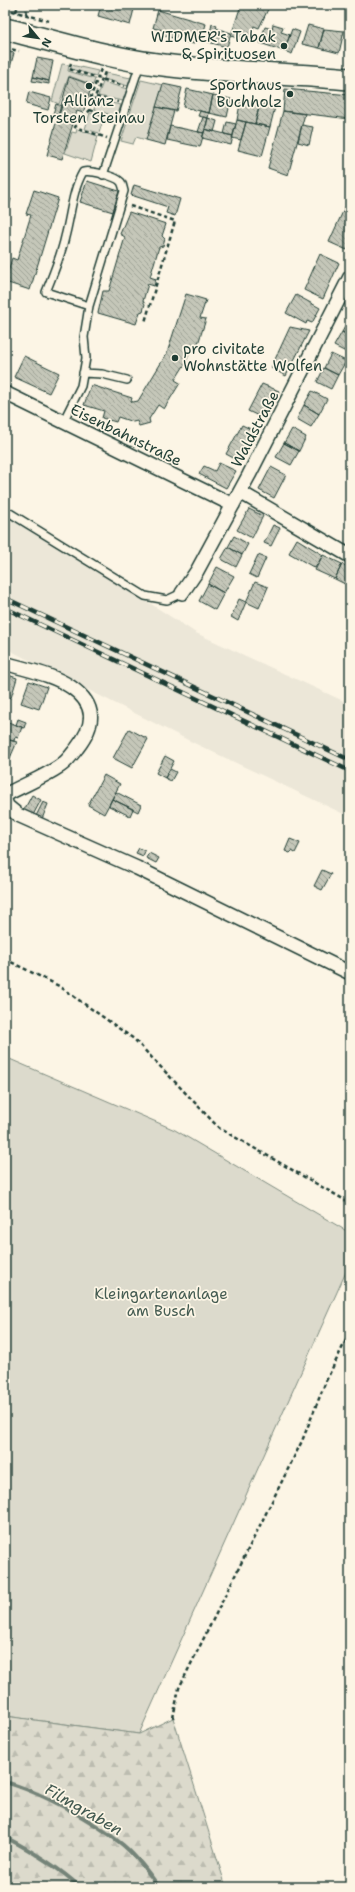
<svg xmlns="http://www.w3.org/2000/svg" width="355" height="1892" font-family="'Shantell Sans',sans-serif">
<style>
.built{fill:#ece7d8}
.green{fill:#dcdacc;stroke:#7e8c80}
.forest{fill:url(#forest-firs);stroke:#7e8c80}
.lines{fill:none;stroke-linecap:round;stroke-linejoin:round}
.stream{stroke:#758479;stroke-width:4}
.building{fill:url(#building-back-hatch);stroke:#1f3d34}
.service-casing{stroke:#1f3d34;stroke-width:10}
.minor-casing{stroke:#1f3d34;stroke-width:16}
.primary-casing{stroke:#1f3d34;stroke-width:24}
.path{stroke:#1f3d34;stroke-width:2.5;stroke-dasharray:4 3;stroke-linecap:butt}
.service{stroke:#fcf5e5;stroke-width:7}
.minor{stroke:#fcf5e5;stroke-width:13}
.primary{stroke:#fcf5e5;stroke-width:21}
.rail-casing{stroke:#1f3d34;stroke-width:4.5}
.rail{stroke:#fcf5e5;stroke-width:3;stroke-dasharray:9;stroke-linecap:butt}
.poi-dot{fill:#1f3d34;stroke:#fcf5e5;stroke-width:1.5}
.labels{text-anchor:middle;stroke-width:3.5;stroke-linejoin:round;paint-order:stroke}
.poi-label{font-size:15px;fill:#1f3d34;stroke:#fcf5e5;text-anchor:end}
.street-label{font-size:15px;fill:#1f3d34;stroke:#fcf5e5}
.park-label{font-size:15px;fill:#455c52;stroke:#fcf5e5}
.water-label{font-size:16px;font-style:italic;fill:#435a51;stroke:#fcf5e5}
</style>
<defs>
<pattern id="forest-firs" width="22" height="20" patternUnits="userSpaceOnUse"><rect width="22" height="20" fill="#dcdacc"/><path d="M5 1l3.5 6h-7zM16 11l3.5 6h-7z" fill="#bcbcb0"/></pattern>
<pattern id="building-back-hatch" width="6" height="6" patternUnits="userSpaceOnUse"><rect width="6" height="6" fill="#c5c7b9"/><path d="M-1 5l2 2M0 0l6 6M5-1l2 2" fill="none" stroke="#9fa397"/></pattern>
</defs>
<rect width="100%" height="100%" fill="#fcf5e5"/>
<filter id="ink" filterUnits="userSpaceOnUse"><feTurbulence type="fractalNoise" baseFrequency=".025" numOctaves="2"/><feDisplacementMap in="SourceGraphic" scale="8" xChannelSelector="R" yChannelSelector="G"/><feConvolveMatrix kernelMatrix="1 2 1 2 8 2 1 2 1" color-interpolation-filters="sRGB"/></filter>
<g filter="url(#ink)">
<path class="built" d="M5,513L30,526L196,633L350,704V817L194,743L5,648Z"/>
<path class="green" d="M62,64L69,65L68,71L95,79L93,85L69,76L59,104L52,101Z
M71,65L98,71L96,76L71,69Z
M106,73L131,78L128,86L104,79Z
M141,80L163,85L146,140L136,137L133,144L121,141Z
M103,82L127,89L123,101L98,96Z
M97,100L121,105L117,117L94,109Z
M90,113L104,117L99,133L85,129Z
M77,129L98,136L91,162L65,153L72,132L76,133Z
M5,1057L175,1130L350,1233V1263L139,1734L5,1716Z"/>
<path class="forest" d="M5,1716L139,1734L173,1718L226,1887H5Z"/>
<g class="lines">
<path class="stream" d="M5,1782C41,1792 94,1821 123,1845C137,1857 148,1872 159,1887
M5,1837C32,1851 57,1866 80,1887"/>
</g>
<path class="building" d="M101,5H135L130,25L98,16Z
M241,5H270L259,28L254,26L249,42L231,36Z
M158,10L206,24L201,41L195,40L194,44L185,42L186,37L179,35L177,39L161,35L162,30L153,28Z
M212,24L217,26L216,28L231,33L227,47L208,42Z
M273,24L283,27L281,32L290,35L284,51L260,43L265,27L272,29Z
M308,25L324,29L319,48L302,44Z
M292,29L300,32L292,54L284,51Z
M324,29L344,31L339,53L319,48Z
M5,51L14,53L9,71L5,70Z
M37,58L53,61L49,81L33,77Z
M33,77L49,81V84L32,81Z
M69,77L92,85L83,113L77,111L62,159L47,155Z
M163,84L182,88L176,111L156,107Z
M187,89L213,95L209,113L183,107Z
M285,89L350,95V119L283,111Z
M29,92L51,98L48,110L26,104Z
M213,95L231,99L227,117L209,113Z
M241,99L260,103L255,124L237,120Z
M260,103L275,107L270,127L255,124Z
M56,104L62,106L59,115L53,114Z
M156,107L174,111L165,145L146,140Z
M200,111L209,113L208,118L198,116Z
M283,111L305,114L288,175L268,168Z
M203,117L208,118L204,133L198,132Z
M208,118L217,121L214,132L205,129Z
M237,120L246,122L241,140L232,138Z
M227,122L236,124L233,136L224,134Z
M246,122L270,127L262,156L238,150Z
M302,125L313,127L309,145L298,142Z
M170,126L204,133L200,147L167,140Z
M205,129L233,136L231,145L202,138Z
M87,181L119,191L113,212L80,202Z
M134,185L180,199L175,216L166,213L168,207L131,195Z
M34,190L58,198L30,290L5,282L12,258L17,260L31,215L26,214Z
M5,197L11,199L5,219Z
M345,207L350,210V243L347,250L329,242Z
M129,212L166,224L162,236L165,239L163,246L159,247L150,277L156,279L154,286L148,284L143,301L145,304L143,311L140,312L136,324L98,313L103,291H109L125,237L120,234Z
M320,254L339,263L323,299L304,290Z
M186,294L206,300L200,318L206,319L196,350L191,349L185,364L175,380L180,383L164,409L158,405L149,419L150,423L139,426L137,421L133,422L118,417L116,422L102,418L104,411L84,405L91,385L132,398L131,401L133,402L138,401L167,353Z
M296,295L320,308L312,323L307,321L306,324L286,313Z
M350,318V336L342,332Z
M290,327L309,331L286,376L271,368Z
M342,332L350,336V354L334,346Z
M331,354L346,361L338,375L324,368Z
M24,356L59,373L49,393L14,377Z
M324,368L338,375L331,389L317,382Z
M262,384L279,391L265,419L248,411Z
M312,391L327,399L319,414L304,405Z
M304,405L319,414L311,427L297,419Z
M242,425L257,432L241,462L226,454Z
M292,429L306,437L299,451L284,443Z
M284,443L299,451L291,465L276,457Z
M219,463L236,471L226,488L199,474L204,466L215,471Z
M271,467L286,475L274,498L259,490Z
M249,509L263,516L252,538L237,530Z
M273,525L280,528L271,546L264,543Z
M234,536L248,544L242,555L228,547Z
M297,539L323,555L315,568L289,553Z
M228,547L242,555L236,567L221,559Z
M258,555L266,558L257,578L249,574Z
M323,555L342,564L335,579L315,570Z
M342,564L350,568V579L347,585L335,579Z
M217,567L234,576L224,593L208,584Z
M255,582L268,587L259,608L246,602Z
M208,584L224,593L215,610L199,601Z
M239,599L246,602L238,621L231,617Z
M5,674L17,678L11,698L5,696Z
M29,681L47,687L39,709L21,703Z
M18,719L26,722L24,728L16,725Z
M8,722L22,727L18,738L15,737L14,741L6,739L8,735L5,734V731Z
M129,729L148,739L132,768L113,758Z
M8,740L17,742L10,758L5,756V742L7,743Z
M165,756L174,761L165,778L156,773Z
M170,769L176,772L171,781L165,778Z
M104,775L120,784L104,814L88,805Z
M116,792L141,805L138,812L112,799Z
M32,795L41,800L33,815L24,810Z
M112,799L133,809L130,816L109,806Z
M43,802L48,804L42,819L36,816Z
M290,839L300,843L295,853L292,851L290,853L285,851Z
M139,848L145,851L143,856L136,853Z
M149,853L159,858L156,863L146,858Z
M322,870L331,874L322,890L314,886Z"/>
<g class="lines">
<defs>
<path id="service" d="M103,175L140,64
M83,373L102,374L127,380
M63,422L81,386L86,358L84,337L89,306L124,191C123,188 123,185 121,182C116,176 90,170 83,172C72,191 71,215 65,237C61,256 53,274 46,292L89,306
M5,510L145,596L167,600L182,593"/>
<path id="minor" d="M5,393L233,505
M240,492L350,556
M182,593L197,571L249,475L350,277
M5,663C27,670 52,674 71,687C97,705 95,725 77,748C72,754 67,762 60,766C44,777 26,784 9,793L5,797
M5,800L7,806L18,815L137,868L350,973"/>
<path id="primary" d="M5,29C55,41 105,57 156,64C220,73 285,73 350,79"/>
</defs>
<use href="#service" class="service-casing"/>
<use href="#minor" class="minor-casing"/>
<use href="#primary" class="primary-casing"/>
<path class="path" d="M5,9L49,21
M16,12L18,5
M26,14L28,5
M5,48L19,51
M71,63L69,69L124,86
M101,69L91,96L90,110L75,127L107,138
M96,97L118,102
M93,102L105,72L104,70
M90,110L113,118
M130,206L175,221L145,322
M5,959L59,986L134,1039L219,1128L350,1203
M173,1718L179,1688L302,1441L326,1381L350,1332"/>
<use href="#service" class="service"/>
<use href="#minor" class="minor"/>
<use href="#primary" class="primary"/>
<defs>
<path id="rail" d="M5,598L350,760
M5,608L350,771"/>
</defs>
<use href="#rail" class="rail-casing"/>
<use href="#rail" class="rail"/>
</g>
</g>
<g class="poi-dot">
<circle cx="284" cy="46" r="4"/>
<circle cx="89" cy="86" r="4"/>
<circle cx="290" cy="94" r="4"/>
<circle cx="175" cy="358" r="4"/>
</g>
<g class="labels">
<g class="poi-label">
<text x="276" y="42">WIDMER's Tabak<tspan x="276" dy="17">&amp; Spirituosen</tspan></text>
<text x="282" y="90">Sporthaus<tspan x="282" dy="17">Buchholz</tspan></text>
<text x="89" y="106" text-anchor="middle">Allianz<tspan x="89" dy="17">Torsten Steinau</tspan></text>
<text x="183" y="354" text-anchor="start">pro civitate<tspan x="183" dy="17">Wohnstätte Wolfen</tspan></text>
</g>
<g class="street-label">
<text transform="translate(255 429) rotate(-62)" y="5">Waldstraße</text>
<text transform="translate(126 435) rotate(26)" y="5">Eisenbahnstraße</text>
</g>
<g class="park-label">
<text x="161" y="1299">Kleingartenanlage<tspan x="161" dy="17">am Busch</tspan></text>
</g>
<g class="water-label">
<text transform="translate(84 1809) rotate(30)" y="6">Filmgraben</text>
</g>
</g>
<rect width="355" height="1892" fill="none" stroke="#fcf5e5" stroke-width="20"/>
<rect x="10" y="10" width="335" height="1872" fill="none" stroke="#1f3d34" stroke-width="1.5" filter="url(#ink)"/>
<g transform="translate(38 38) rotate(119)" stroke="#fcf5e5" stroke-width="3" paint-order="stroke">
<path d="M0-3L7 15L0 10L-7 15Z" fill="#1f3d34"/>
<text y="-6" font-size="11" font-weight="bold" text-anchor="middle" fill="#1f3d34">N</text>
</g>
</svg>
